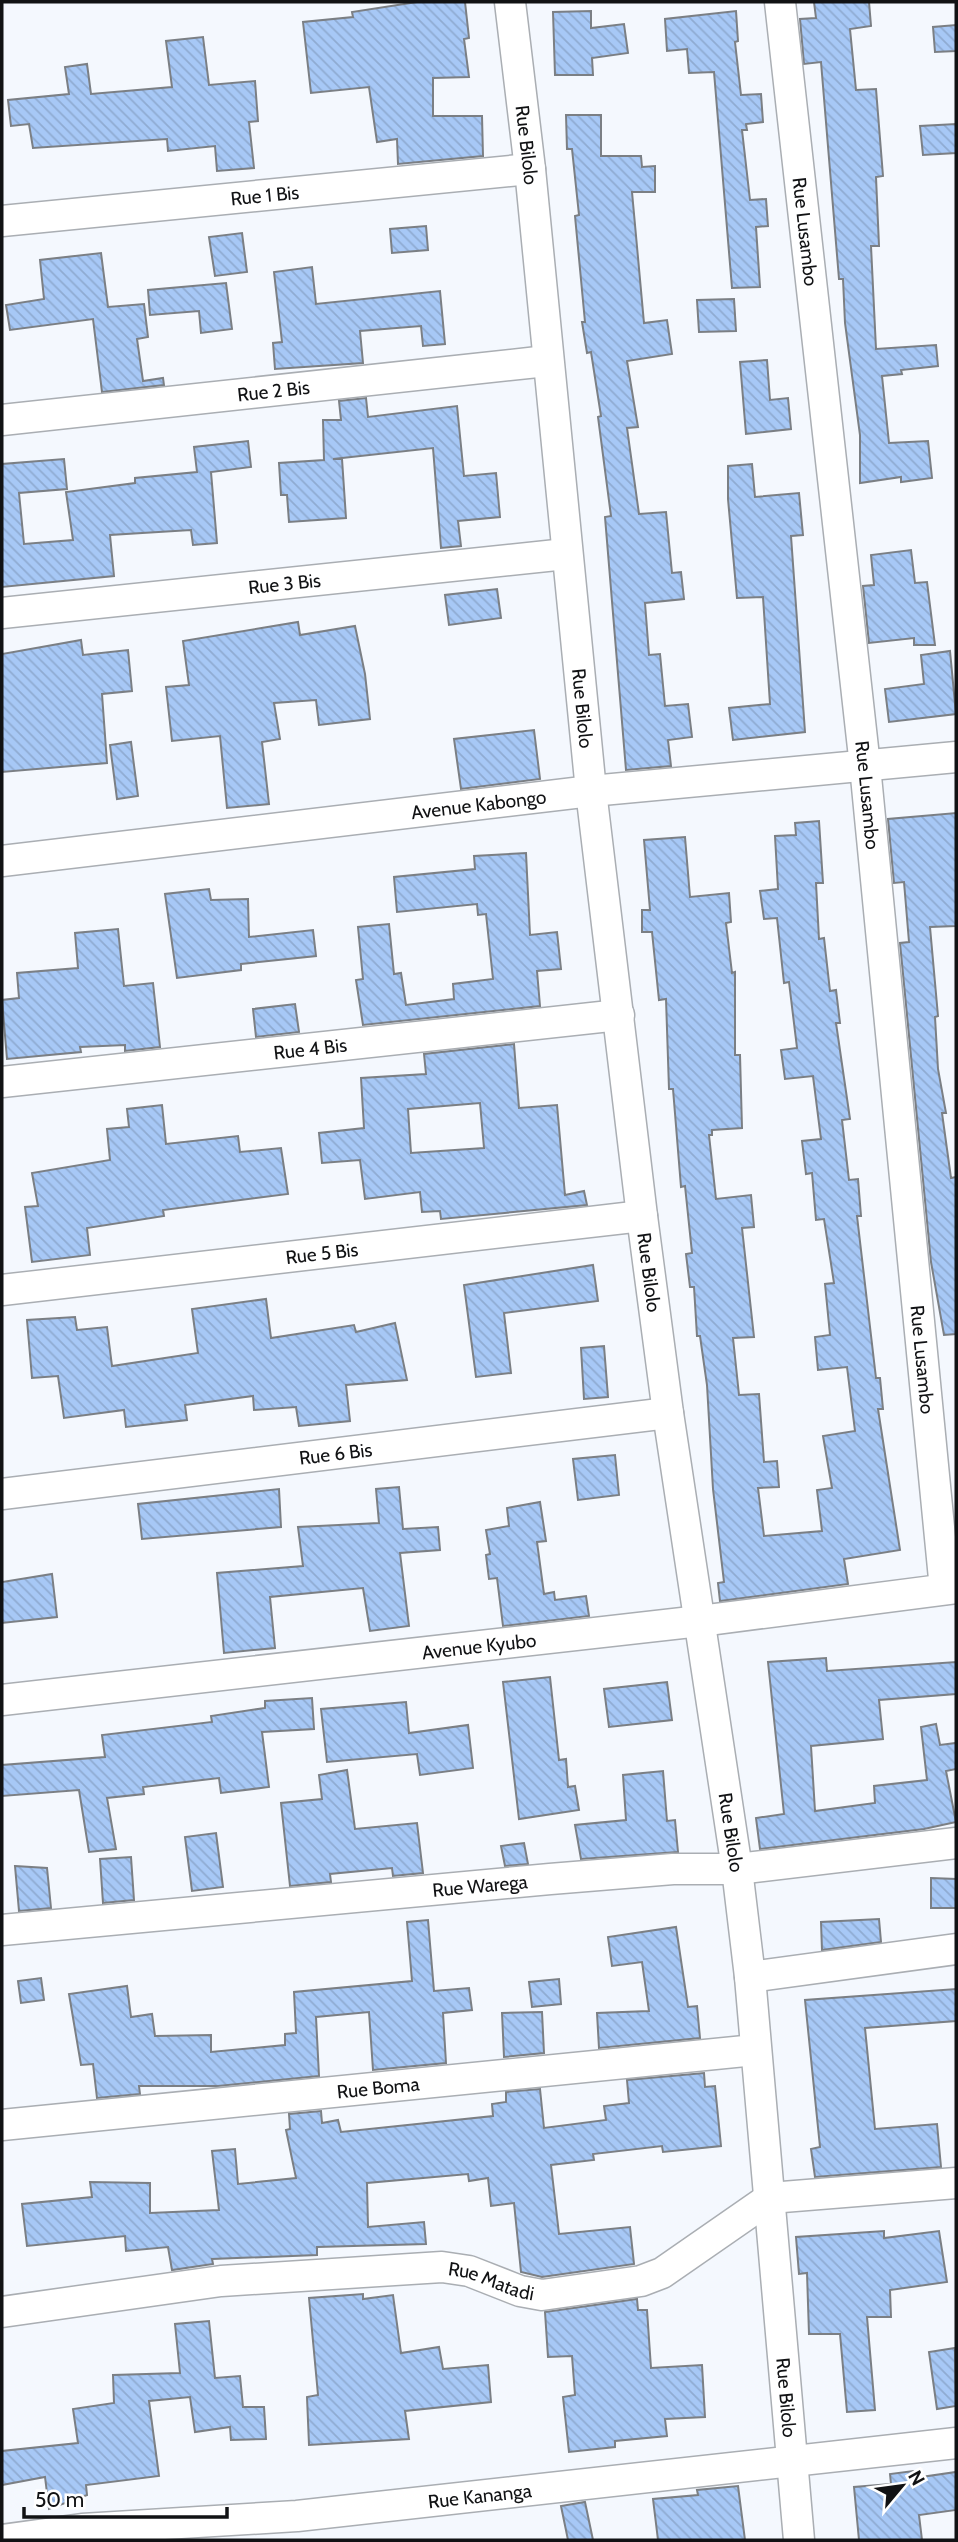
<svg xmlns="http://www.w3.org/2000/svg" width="958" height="2542" font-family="Cabin,sans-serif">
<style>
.building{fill:url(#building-back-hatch);stroke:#7b7f84;stroke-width:2;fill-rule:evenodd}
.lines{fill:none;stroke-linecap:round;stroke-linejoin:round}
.street-casing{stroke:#aaaeb3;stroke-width:33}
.street{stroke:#fff;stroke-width:30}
.labels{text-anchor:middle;stroke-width:6;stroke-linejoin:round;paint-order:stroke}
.street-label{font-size:19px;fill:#111214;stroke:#fff}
</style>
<defs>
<pattern id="building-back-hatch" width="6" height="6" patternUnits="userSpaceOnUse" patternTransform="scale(1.75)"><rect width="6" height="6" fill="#a7c8f6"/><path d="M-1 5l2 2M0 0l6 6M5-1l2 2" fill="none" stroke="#8fabd2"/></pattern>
</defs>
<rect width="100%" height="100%" fill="#f4f8fe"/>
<path class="building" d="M417,2H465L469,38L464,39L469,77L433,78V116H482L483,156L398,164L397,139L377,142L369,87L311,93L303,22L353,17L352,12Z
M814,2H869L871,26L850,29L856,90L876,89L883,176L876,177L879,246H871L876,349L936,345L938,366L901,370L902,374L882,376L889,443L928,441L932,478L901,482V477L860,483V435L845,323L843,279H839L821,62L804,64L800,19L816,18Z
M591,11V28L624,24L628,53L592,58L593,75H555L553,12Z
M736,11L738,41L735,42L741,95L761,94L763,122L746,124L747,130H742L750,200L766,199L768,226L756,227L760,287L732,288L714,72L689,73L687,49L667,51L665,19Z
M956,25V51L935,52L933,27Z
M203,37L209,85L255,81L258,121L249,122L254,168L217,171L215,146L168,151L167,139L33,148L29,124L11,126L8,100L69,94L65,67L87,64L91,94L172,87L166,41Z
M566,115H601V156H641L642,167L655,166V192H632L644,323L667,320L672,354L627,361L638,427L627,428L639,514L666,512L672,573L681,572L684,599L645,603L649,655L660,654L665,706L688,704L692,737L668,740L671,766L626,770L605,517L611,516L598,417L601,416L591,352L587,353L582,322H585L575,216L579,215L572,149H567Z
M956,124V153L923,155L920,126Z
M426,226L428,250L392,253L390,229Z
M242,233L247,272L215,276L209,237Z
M101,253L108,307L144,304L148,337L137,339L143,381L163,378L164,385L102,392L93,319L10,330L6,305L44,299L40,260Z
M312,267L316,304L440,291L445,344L423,346L421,326L360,331L363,363L275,369L273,343L282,342L274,272Z
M226,283L232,329L201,333L199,311L150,315L148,290Z
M734,299L736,331L699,332L697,300Z
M767,360L770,400L788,398L791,429L746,434L740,362Z
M366,398L368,417L457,406L464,476L496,473L500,517L458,521L461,546L441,548L433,448L333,459H342L346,518L289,522L287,495H281L279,463L324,460L323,420H341L339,401Z
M248,441L251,467L211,472L217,543L193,545L191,530L110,535L114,576L2,587V464L64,459L67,489L19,493L24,544L73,540L66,492L135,483V478L197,472L194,447Z
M752,464L755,497L799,493L803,535L791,536L805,732L733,740L729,708L770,704L763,597L737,598L728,499V466Z
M911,550L915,583L927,582L935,645H914V638L869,643L863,586L874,585L871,555Z
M497,589L501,618L449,625L445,595Z
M298,622L300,635L355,626L365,674L370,719L319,725L316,700L274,703L280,739L262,742L269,804L227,808L220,736L172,741L166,687L189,685L183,641Z
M81,640L83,655L128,650L132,691L102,694L107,763L2,772V654Z
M950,651L956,714L889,722L885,689L924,684L921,655Z
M534,730L540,779L461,789L454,739Z
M131,742L138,796L117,799L110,745Z
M956,813V926L930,927L938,1016L935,1017L938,1069L946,1113H942L951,1178L956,1177V1334L944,1335L931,1262L900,943L909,942L904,882L894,883L888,819Z
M819,821L823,883H816L819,939L824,938L830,991L836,990L840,1023H836L850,1119L842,1120L849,1180L858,1179L861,1216H857L876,1378H880L883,1409H878L900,1550L844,1559L848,1584L720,1601L718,1583L724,1582L713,1489L707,1385L700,1336H697L694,1287H690L686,1254L692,1253L685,1186L681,1187L673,1089H669L666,999L659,1000L652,932H642V910H650L644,840L685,837L690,897L729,893L731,922L726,923L732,973L735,972V1055H740L742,1128L712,1130V1135H709L716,1199L751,1195L754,1227L742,1228L754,1337L733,1338L739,1395L759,1394L764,1462L777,1461L779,1487L758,1488L764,1536L822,1531L817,1490L832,1488L823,1436L855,1431L847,1367L818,1370L815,1337L830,1335L825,1284L834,1283L824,1219L816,1220L812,1173L806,1174L802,1141L821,1139L813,1076L785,1079L781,1050L797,1048L789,982L784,983L777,918L764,919L760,891L778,889L775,836L796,835L795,823Z
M526,853L530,935L557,932L561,969L537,971L540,1006L363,1025L356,980L363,979L358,927L389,924L394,974L401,973L406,1005L454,999L453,984L493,979L486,914L478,915L477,904L397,912L394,877L475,869L474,856Z
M209,889L211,900L248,899L249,937L313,930L316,956L241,964V970L177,978L165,894Z
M118,929L124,986L153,983L160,1047L125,1051V1045L80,1047L81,1052L7,1059L2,1000L19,998L17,973L78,968L75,933Z
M295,1004L299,1032L256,1037L253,1009Z
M514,1044L519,1108L557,1105L565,1195L584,1191L587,1205L441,1219L440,1211L422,1212L420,1192L365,1199L360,1160L322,1163L319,1133L364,1128L361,1078L426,1074L424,1054ZM480,1103L484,1148L411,1153L408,1109Z
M162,1105L166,1144L238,1136L240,1152L281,1148L288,1194L163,1210L164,1216L87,1228L90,1255L32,1262L25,1207L38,1206L32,1173L110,1160L107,1129L129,1127L127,1109Z
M593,1265L598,1301L504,1313L511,1373L476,1377L464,1285Z
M266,1299L271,1338L354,1325L356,1332L395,1323L407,1380L346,1385L350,1421L299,1426L296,1407L254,1410L253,1396L185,1405L187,1420L126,1427L124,1410L64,1418L58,1376L32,1378L27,1320L75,1317L77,1330L107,1327L112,1366L198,1353L192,1309Z
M604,1346L608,1397L584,1399L581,1348Z
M615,1455L619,1495L578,1500L573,1459Z
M399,1487L403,1529L438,1527L440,1550L400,1553L409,1626L370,1631L363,1588L270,1597L275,1648L224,1653L217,1573L303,1566L298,1527L379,1523L376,1489Z
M279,1489L281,1527L142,1539L138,1504Z
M540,1502L546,1541L537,1542L544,1594L554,1592L555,1600L586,1596L589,1616L503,1626L497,1578L489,1579L486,1555L490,1554L486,1530L509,1526L507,1508Z
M52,1574L57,1617L2,1623V1582Z
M826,1658L827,1671L956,1662V1694L879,1700L883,1739L811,1746L815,1811L875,1803L874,1786L927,1780L921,1727L936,1724L940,1745L956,1743V1769L946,1771L956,1822L924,1829L760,1849L756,1818L784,1814L768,1662Z
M550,1677L559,1760L566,1759L568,1787L575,1786L579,1810L519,1819L503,1682Z
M667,1682L672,1720L609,1727L604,1689Z
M312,1698L314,1729L262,1732L269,1787L221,1793L219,1778L143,1787L144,1794L107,1798L116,1849L89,1852L79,1790L2,1796V1765L105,1757L102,1735L212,1722L211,1716L265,1708V1701Z
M406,1702L409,1733L468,1725L473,1768L420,1775L417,1754L327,1762L321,1709Z
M347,1770L355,1829L417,1823L423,1873L393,1876L392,1868L330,1874L331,1882L290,1886L281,1803L322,1799L319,1775Z
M663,1771L667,1821L675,1820L678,1852L581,1859L575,1825L626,1820L623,1775Z
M216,1833L223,1887L192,1891L185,1837Z
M524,1843L528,1864L505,1866L501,1846Z
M131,1857L134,1900L103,1903L100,1859Z
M15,1866L47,1868L51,1908L19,1911Z
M931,1878L956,1879V1908H931Z
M879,1919L881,1942L822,1950L821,1922Z
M428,1920L434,1991L469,1988L472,2010L443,2013L446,2063L373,2070L369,2012L316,2017L319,2076L218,2086H139L140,2094L97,2098L93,2064L81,2065L69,1994L127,1986L131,2017L152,2014L155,2036L211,2035V2052L285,2045V2034L296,2033L294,1992L412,1981L407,1922Z
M676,1927L688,2007L697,2006L700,2038L599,2048L597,2013L649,2011L642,1962L612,1966L608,1937Z
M41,1978L44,2000L21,2003L18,1981Z
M559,1979L561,2004L532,2007L529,1982Z
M956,1989V2021L865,2028L875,2129L937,2124L941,2167L815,2177L811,2149L820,2147L805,2000Z
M542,2012L544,2053L504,2057L502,2013Z
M704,2073L705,2087L715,2086L721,2146L663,2152L662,2146L593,2154L594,2160L551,2165L559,2234L630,2227L634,2264L542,2277L521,2272L514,2203L491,2206L488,2178L469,2181L468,2174L367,2183L368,2227L424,2222L426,2244L317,2247V2255L212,2259L213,2264L172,2270L168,2247L126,2251L125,2236L27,2246L22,2204L92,2197L90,2182L150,2183V2213L219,2210L212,2151L235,2149L238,2184L296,2178L286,2130L290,2129L289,2114L321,2111L322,2123L338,2120L341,2132L493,2116L492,2104L506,2102V2092L540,2089L544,2128L606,2120L604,2106L629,2103L627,2080Z
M884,2231V2238L939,2231L947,2282L890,2290L891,2317H867L875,2410L847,2412L840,2334H809L807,2273L799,2274L796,2237Z
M363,2294V2299L393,2295L401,2353L439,2347L443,2369L488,2365L491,2402L405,2411L409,2439L309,2445L307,2397L318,2395L309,2298Z
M637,2299L638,2310H647L651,2368L702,2365L705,2417L665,2419L667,2436L615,2441V2447L569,2452L563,2397L575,2395L572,2356L548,2357L545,2312Z
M209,2321L215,2378L240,2376L243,2407H264L266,2439L231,2440L230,2427L195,2432L190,2397L149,2401L159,2476L86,2485L87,2495L49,2509L45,2477L2,2485V2451L78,2443L73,2409L114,2403L113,2375L180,2373L175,2324Z
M955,2348L956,2406L937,2409L929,2352Z
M913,2471L914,2478L956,2472V2510L919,2515L922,2540H859L854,2487L891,2484L890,2474Z
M738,2486L745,2540H658L653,2499L698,2495L697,2490Z
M585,2502L593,2540H568L561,2506Z"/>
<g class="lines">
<defs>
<g id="street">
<path id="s1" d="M510,2L530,169L591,791L642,1216L668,1413L737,1869L750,1977L799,2540"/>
<path id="s2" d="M780,2L865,766L945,1589"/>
<path id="s3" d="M2,221L530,169"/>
<path id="s4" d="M2,420L547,361"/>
<path id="s5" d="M2,613L566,554"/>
<path id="s6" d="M2,861L591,791L956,757"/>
<path id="s7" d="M2,1082L619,1015"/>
<path id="s8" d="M2,1290L642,1216"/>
<path id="s9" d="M2,1494L668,1413"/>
<path id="s10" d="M2,1700L700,1621L956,1588"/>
<path id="s11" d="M2,1930L550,1879L673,1869H737L956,1843"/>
<path d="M750,1977L956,1949"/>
<path id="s12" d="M2,2125L755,2050"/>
<path id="s13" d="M2,2312L221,2281L442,2267L469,2271L520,2291L542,2295L641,2281L662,2273L770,2198L956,2183"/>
<path id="s14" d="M2,2540L82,2529L297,2516L956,2443"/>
</g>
</defs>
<use href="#street" class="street-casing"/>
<use href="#street" class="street"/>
</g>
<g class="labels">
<g class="street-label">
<text dy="7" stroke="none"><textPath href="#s1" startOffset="144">Rue Bilolo</textPath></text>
<text dy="7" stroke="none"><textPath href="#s3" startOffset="264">Rue 1 Bis</textPath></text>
<text dy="7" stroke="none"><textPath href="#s2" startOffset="231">Rue Lusambo</textPath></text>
<text dy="7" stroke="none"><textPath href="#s4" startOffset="273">Rue 2 Bis</textPath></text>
<text dy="7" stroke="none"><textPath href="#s5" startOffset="284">Rue 3 Bis</textPath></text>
<text dy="7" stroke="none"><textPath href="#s1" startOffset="710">Rue Bilolo</textPath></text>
<text dy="7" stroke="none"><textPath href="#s2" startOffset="798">Rue Lusambo</textPath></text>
<text dy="7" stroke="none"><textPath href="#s6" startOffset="480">Avenue Kabongo</textPath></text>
<text dy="7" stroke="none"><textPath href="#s7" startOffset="310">Rue 4 Bis</textPath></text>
<text dy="7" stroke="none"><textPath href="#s8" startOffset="322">Rue 5 Bis</textPath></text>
<text dy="7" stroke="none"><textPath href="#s1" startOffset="1278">Rue Bilolo</textPath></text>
<text dy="7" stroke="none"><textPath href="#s2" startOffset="1365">Rue Lusambo</textPath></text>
<text dy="7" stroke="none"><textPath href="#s9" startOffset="336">Rue 6 Bis</textPath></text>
<text dy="7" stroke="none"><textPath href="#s10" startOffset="480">Avenue Kyubo</textPath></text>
<text dy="7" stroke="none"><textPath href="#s1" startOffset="1844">Rue Bilolo</textPath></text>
<text dy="7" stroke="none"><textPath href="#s11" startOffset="480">Rue Warega</textPath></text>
<text dy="7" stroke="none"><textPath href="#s12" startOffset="378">Rue Boma</textPath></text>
<text dy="7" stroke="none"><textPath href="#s13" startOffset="494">Rue Matadi</textPath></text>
<text dy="7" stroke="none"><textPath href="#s1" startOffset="2412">Rue Bilolo</textPath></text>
<text dy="7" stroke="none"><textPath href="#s14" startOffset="480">Rue Kananga</textPath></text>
</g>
</g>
<rect width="958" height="2542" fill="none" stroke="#111214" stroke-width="7"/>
<g transform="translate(902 2486) rotate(61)" stroke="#ffffff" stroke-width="5" paint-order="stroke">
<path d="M0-5L12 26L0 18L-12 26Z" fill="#111214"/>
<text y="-10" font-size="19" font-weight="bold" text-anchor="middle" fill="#111214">N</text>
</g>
<path d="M24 2507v10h203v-10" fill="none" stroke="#111214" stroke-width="3.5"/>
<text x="35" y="2507" font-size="21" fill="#111214" stroke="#ffffff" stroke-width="5" paint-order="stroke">50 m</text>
</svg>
